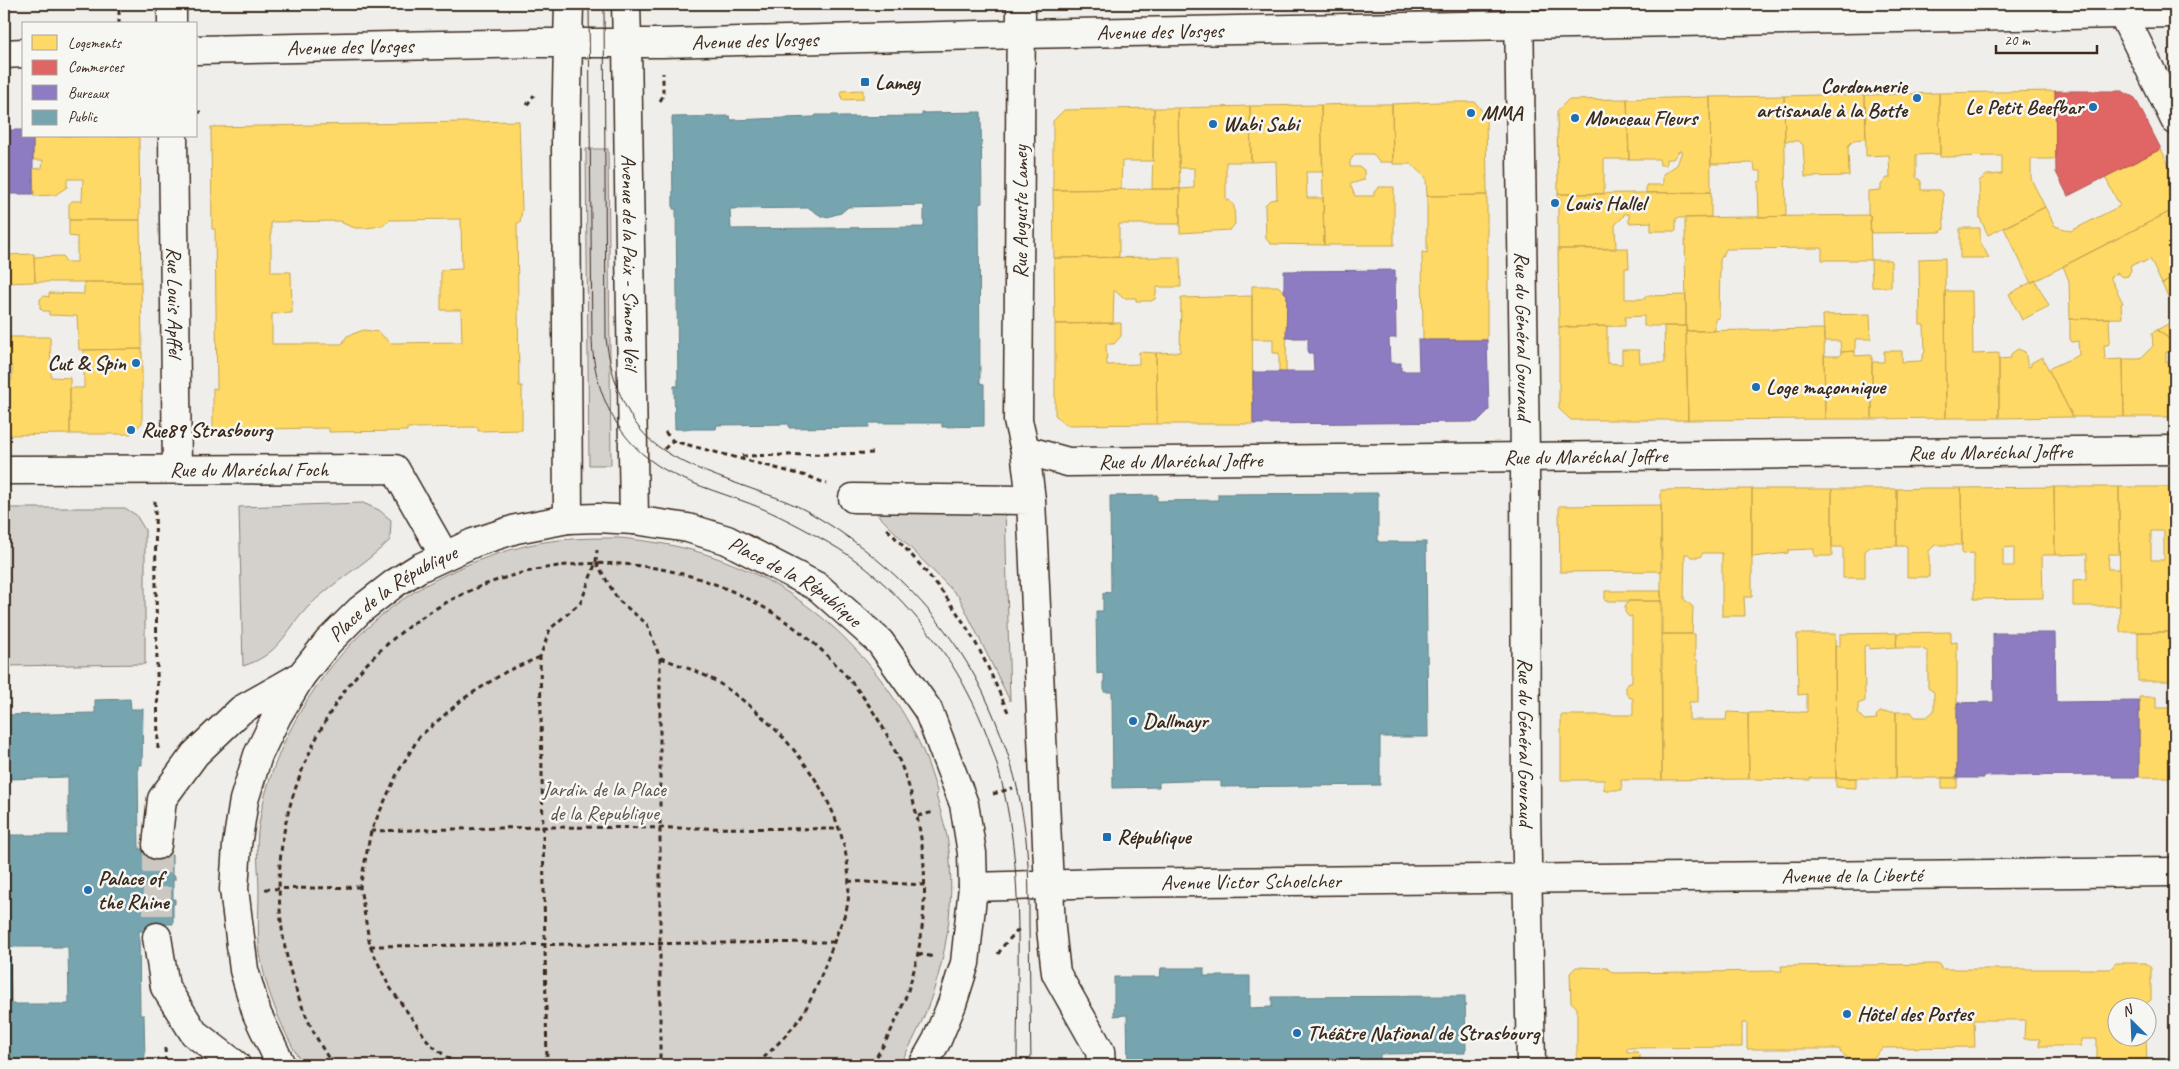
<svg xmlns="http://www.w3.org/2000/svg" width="2179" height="1069" font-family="Caveat,sans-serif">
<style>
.green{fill:#d4d1cc;stroke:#887e75}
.homes{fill:#ffd966;stroke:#c4a450;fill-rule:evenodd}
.shops{fill:#e06666;stroke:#ae5450}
.offices{fill:#8e7cc3;stroke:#756392}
.public{fill:#76a5af;stroke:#648084;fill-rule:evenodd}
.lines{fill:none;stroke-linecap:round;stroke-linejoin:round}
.pedestrian-tunnel{stroke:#cbc7c1;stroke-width:28;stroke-dasharray:28 14;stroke-linecap:butt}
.pedestrian-casing{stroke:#3b2a1e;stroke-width:31}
.minor-casing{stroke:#3b2a1e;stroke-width:31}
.tertiary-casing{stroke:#3b2a1e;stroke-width:31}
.secondary-casing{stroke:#3b2a1e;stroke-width:31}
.primary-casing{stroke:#3b2a1e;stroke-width:31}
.path{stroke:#3b2a1e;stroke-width:3;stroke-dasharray:5 4;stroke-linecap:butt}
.pedestrian{stroke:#f6f6f2;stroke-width:28}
.minor{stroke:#f6f6f2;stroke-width:28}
.tertiary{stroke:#f6f6f2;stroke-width:28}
.secondary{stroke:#f6f6f2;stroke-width:28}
.primary{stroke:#f6f6f2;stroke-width:28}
.tram{stroke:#3b2a1e;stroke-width:1}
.poi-dot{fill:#1f6fb2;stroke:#f6f6f2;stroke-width:2}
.labels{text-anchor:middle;stroke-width:5;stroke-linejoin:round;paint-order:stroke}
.street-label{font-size:21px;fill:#3b2a1e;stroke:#f6f6f2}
.poi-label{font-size:21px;font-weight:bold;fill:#3b2a1e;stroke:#f6f6f2;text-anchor:start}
.park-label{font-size:21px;fill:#61544a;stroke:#f6f6f2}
</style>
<rect width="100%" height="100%" fill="#efeeea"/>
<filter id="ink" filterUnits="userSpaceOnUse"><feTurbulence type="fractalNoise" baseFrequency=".02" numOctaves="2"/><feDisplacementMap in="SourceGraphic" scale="10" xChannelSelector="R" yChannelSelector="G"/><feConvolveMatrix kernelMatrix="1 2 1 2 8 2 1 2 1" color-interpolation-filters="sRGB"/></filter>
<g filter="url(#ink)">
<path class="green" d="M586,149H608L611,465H589Z
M363,503L379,510L391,520L390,540C365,565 332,582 307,608C284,633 279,655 243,666L239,507Z
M869,506H1005L1010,701L959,597Z
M4,508H125L136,515L145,530V664L4,666Z
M620,538C649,541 677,545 705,554C804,585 880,657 923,751C929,765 933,780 938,794L936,795C941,813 947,831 949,850C957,925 938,1002 899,1065H303C284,1035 265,989 260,953C257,933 259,912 259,892C259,871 255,846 259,824C271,748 316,672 375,621C418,583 474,558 529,545C559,538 590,538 620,538Z"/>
<path class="homes" d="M863,90V99L842,100L841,91Z
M2055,91L2056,159H2031V179L2045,207L1988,235L1980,218L1979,181L1987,175L2002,174V156L1940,157L1939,93Z
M1939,93L1940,154L1916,155V177L1921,181V190H1940L1943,193L1944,229L1941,232L1871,233L1870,215H1868V191L1881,190V185L1887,178H1890L1889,155L1866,156L1865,95Z
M1820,95H1865L1866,139L1854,140L1848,146L1849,176L1805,177L1803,145L1799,141H1785L1784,96Z
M1784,96L1786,216L1759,217L1758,182L1761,181V171H1755L1754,163L1711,164L1710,97Z
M1710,97L1711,192L1646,193V185H1663V174L1677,165L1682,151H1679L1673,159H1666V165H1660L1659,159H1629L1627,99Z
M1627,99L1629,159H1604V194H1558L1557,111L1568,100Z
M1438,102H1475L1486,116L1487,195L1427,196L1426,178L1411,164H1393L1392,104Z
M1354,104H1392L1393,162H1379L1373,154H1355L1350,161V167H1360L1364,170V180L1350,184L1355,196H1374V192L1379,187H1394V245H1324L1321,105Z
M1321,105L1323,172H1306L1307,198H1323L1324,245L1271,244L1266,239L1265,205L1270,200L1277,199L1276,161L1251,162L1250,106Z
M1250,106L1251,162H1226V200H1229L1234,206L1235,224L1230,230L1180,233V189L1194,188V168H1179L1178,108Z
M1154,108L1153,161H1122L1121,189L1053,190V121L1064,110Z
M1154,108H1178L1180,189H1152Z
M519,121L522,209L520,223H517L519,386H522V430L478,431V427L407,428V431L329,432V428L258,429V432L213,433V388L217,389L215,229H212L211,127ZM461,219L462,269L441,270V310H461L462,342L391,343L378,332L364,330L347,336L342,344H272V314L292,313L291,272H271V222L342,221V223L355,228H366L381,226L390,220Z
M33,136H137L139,138L140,220H69V204L72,201H82L83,179H67V187L55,195L34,196L33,169L42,168L43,160H33Z
M2161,149L2175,178V209L2031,283L2004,228L2045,207L2055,226L2071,231L2120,206L2105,177Z
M1180,189V224H1119V257L1054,258L1053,190Z
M1711,192V217L1676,218V231H1651V222L1629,223V214H1624L1623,217L1615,225L1616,249H1558V194Z
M1487,195V340H1423L1422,252L1427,253V196Z
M2175,209V277L2162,284L2150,259L2142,263L2141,261L2130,266L2131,270L2128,276L2122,277L2117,273L2110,277L2123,303L2121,304L2122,318L2070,319L2069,281L2063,266Z
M1870,215L1871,260H1822V248L1726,249L1720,260L1719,318L1715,319V331H1686L1685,218Z
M69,220H140L141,282H35L34,257L63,256L65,262H77V237L69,236Z
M1960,228H1980V241L1989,258H1960Z
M1628,248L1629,268H1625V299H1645V296L1686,295V326H1644V316L1625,317V326L1559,327L1558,249Z
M34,254L35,282L4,283V255Z
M1180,257L1181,287H1157L1155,299L1151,301H1136V298H1123L1114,290L1113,323L1055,324L1054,258Z
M1945,258L1946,418L1872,419V362H1884V351H1902V362L1921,361L1925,351L1924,325H1920L1919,259Z
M1871,260H1891V287H1872Z
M2175,277V309H2174L2162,284Z
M2035,280L2049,306L2022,320L2009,294Z
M84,282H141L142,349L79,350L77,316L49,315V311H43L40,308V299L44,296L49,297V293L84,294Z
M1252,286H1278L1287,295L1286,373H1279V353H1273V339H1252Z
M1945,291H1972L1973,354L1999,353V418H1946Z
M1252,296L1253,424H1157L1156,353L1180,352L1181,298Z
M1870,314L1871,339H1855V351L1841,352L1840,341H1824L1823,315Z
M2109,318L2110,341L2108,345H2104L2105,360L2123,359L2124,417H2073L2048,369L2079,355L2078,341L2072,342L2070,339V319Z
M2175,320V343L2157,330Z
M1121,323V336L1114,344H1106L1107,365L1139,364V352L1156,353L1157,424L1066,425L1055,415V324Z
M1607,326V363L1622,364V350H1639L1640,363H1665L1664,326H1686L1688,420H1571L1559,409V327Z
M1824,329L1825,419L1688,420L1686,331Z
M2157,330L2175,343V352H2166V362H2175V417H2124L2123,359H2140L2153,346L2152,333Z
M4,337H50L51,377L70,378V434L4,435V380H12V366L4,365Z
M142,349V423L131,434H70V388H84V350Z
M2018,349L2025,352L2028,367L2031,366V363L2042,357L2073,417L1999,418V359L2011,358V354Z
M1855,351V356L1872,355V419H1825L1824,356H1840L1841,352Z
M2054,487L2055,555H2042L2043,598L1974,599V553L1962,554L1961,488ZM2014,547V566H2003V548Z
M2054,487H2119V554H2109L2108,569H2119L2120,606H2073V580L2087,579V554L2055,555Z
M2119,487H2172L2173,632H2120ZM2151,531H2164V560H2151Z
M2172,487H2175V593H2173Z
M1928,488H1961L1962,545H1935L1929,551V577H1907V546H1897V489Z
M1752,489V597H1744L1745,616H1722V553H1703L1700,557H1691L1688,554H1685L1684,599L1693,607L1692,634H1661V490Z
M1752,489H1832V556H1814V549L1788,550V553L1752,557Z
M1832,489H1897V546L1870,547L1865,551V578H1843V547H1832Z
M1661,505L1662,571L1560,572L1559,506Z
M1605,591H1661L1662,601H1605Z
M1629,601H1662V780H1621L1622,790H1604V780H1561V715H1633V698H1630L1626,693V687L1629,683H1632V616L1629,617L1625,612V606Z
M1951,632V643L1957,642V778H1896V712H1911L1915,717H1927L1934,711V692L1928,688V652L1921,648H1896L1897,633Z
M2138,632H2169L2170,681H2138Z
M1897,633L1896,647L1869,649V645L1864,646L1865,701L1858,704V713L1864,720L1877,719L1876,716L1880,712H1896V778H1836L1835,646H1840V634Z
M1661,634H1695V658L1698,661V702H1689V720H1726L1727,712L1748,713L1749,779L1662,780Z
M1797,634H1835L1836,778H1810V780L1749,779L1748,713L1807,712V694L1798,695Z
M2139,697H2156V708H2175V777H2139Z
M1942,777L1957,778V788H1942Z
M1836,778H1856V788L1836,787Z
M2116,963H2145L2151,968V1000L2146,1003V1006H2116V1036H2146L2147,1065H2097V1039H2081V1046H2039L2040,1039H2024L2025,1020H1974L1975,1047L1882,1048L1874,1058L1849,1059L1840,1052V1049H1747V1023H1742V1047L1627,1048V1052H1637L1640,1055V1065H1577V1008L1571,1002L1570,973L1576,967L1607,968L1613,973L1782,971L1781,966L1940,964L1941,969H2110Z"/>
<path class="shops" d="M2055,91H2122L2135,98L2161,149L2068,196L2056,172Z"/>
<path class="offices" d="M4,130H24V136H33V194H7V188H4Z
M1395,270L1396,338H1389L1390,363H1401V371H1419L1418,340H1487L1489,410L1477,422L1253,424V372H1314L1313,353H1308V338H1286L1287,295L1284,292V271Z
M1993,633H2055L2056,702L2139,701V777H2112V775L1983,776L1984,778H1957V703L1994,702Z"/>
<path class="public" d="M981,112L982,203L979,204L980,383L984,384V426L942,427V423H869V427L789,428V424L717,425L716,429H675L674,386H678L676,209H673L672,117L730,116L731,120L814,117L816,115H837L840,117L922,116V113ZM924,205V227L731,229L730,209L809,208L821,216L827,217L841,213L848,207Z
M1378,493V542H1426L1428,737H1380V785L1221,787V781H1187L1159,782V787L1113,788L1112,692H1104V673L1097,674L1096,611H1103V593L1111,592L1110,496L1157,495V501L1218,500V494Z
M130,699L131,709H143L142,765H138L139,849H149V856L172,855V876H175V880H173V900L175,899V904H173V924H149V931H139L140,1015H144L145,1063H136V1065H98V1063H90V1059H4V715L95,713V700ZM68,777V835H9V779ZM10,947H68L69,1004H11Z
M1161,968H1204V976H1250V1008L1272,1007V997L1465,996L1466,1050H1465V1053L1380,1054V1065H1120H1128L1127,1015L1114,1016V977H1160Z"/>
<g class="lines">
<path class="pedestrian-tunnel" d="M157,845V937"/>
<defs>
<path id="pedestrian" d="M1025,450L1031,500L1051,929L1056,973L1100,1051L1101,1065
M853,498L1031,500
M157,845L162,799L195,754L241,710L301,676
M157,937L165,987L194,1033L236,1065"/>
<g id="minor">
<path d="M172,4V24"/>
<path id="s1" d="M1021,4L1018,421L1025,450L1068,462L2175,450"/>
<path id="s2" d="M1519,4L1525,457L1526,809L1531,1065"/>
<path d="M2118,4L2175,120"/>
<path id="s3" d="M173,136L177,468"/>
<path id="s4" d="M4,470L395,469L444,555"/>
</g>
<g id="tertiary">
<path id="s5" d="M627,43L634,520"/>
<path d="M568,519L566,140L568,43"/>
<path id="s6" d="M973,887L1104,883L2175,872"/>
<path id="s7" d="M281,1065L257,1014L244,970L234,889L237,845L244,800L258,755L277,716L301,676L328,642L360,610L395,583L419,568L473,543L516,529L568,519L598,518L634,520L688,528L727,540L818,587L880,642L928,710L964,804L972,853L973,887L965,963L952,1004L937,1040L923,1065"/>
</g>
<path id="secondary" d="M626,4L627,43
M568,43L569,4"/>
<g id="primary">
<path id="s8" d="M196,50L536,43H663L1021,34L2175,13"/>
<path d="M4,54L24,53"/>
</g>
</defs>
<use href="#pedestrian" class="pedestrian-casing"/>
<use href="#minor" class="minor-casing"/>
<use href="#tertiary" class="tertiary-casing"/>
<use href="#secondary" class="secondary-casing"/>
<use href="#primary" class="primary-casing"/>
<path class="path" d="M662,4V12
M119,24V4
M660,101L663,96V73
M527,105L534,95
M196,113L204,111
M665,432L673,441L810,477L827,484
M664,449L673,441
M742,456L874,453
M155,501L158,750
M887,529C920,563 951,599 974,640C987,663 997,688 1008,712
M596,562L597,550
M661,658C681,666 705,673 723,686C792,732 857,815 848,902C846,915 838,929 834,942C824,968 812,1005 793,1027C782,1040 769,1053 756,1065
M993,794L1013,788
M918,816L934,812
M371,831L543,827L838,829
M848,881L925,885
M265,889L360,887
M370,946L833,942
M918,954L935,957
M998,954L1004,945L1019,929
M165,1048L166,1065
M333,1065C279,985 263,876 297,784C312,742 333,702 362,669C491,527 713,529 841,670C891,725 919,792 924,866C928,937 911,1006 871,1065
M457,1065L430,1044L389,986L370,946L360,887L371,831L397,774L419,737L463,699L507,671L540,657
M547,1065L540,657L550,629L581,602L596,562L618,600L647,624L660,658V1065"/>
<use href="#pedestrian" class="pedestrian"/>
<use href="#minor" class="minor"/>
<use href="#tertiary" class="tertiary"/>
<use href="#secondary" class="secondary"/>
<use href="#primary" class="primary"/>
<path class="tram" d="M589,4L592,340C594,393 618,444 667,471C696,487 730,495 761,508C789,520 814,534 839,549C889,580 942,641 968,693C1030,810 1017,938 1017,1065
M604,4L606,338C611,379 627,427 663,450C690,468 722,478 752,489C772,496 794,503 812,514C883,555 947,618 983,692C1000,728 1014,767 1021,806C1029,845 1029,886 1029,926C1030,972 1030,1019 1031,1065"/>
</g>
</g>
<g class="poi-dot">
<rect x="860" y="77" width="10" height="10" rx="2.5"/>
<circle cx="1917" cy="98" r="5"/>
<circle cx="2093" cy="107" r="5"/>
<circle cx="1471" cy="113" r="5"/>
<circle cx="1575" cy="118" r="5"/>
<circle cx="1213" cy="124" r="5"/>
<circle cx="1555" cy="203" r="5"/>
<circle cx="136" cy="363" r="5"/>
<circle cx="1756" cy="387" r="5"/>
<circle cx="131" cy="430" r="5"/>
<circle cx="1133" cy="721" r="5"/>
<rect x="1102" y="832" width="10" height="10" rx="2.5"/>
<circle cx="88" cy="890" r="5"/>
<circle cx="1847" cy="1014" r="5"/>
<circle cx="1297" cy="1033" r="5"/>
</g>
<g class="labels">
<g class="street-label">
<text dy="7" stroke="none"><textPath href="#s8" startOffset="964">Avenue des Vosges</textPath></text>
<text dy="7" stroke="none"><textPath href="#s8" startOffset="559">Avenue des Vosges</textPath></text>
<text dy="7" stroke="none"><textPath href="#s8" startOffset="154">Avenue des Vosges</textPath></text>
<text transform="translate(1020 212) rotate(-90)" y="7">Rue Auguste Lamey</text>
<text dy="7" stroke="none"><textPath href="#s5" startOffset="219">Avenue de la Paix - Simone Veil</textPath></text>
<text dy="7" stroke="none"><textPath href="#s3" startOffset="166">Rue Louis Apffel</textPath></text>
<text dy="7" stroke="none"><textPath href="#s2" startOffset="332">Rue du Général Gouraud</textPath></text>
<text dy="7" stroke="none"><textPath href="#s1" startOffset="1414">Rue du Maréchal Joffre</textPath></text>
<text dy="7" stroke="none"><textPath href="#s1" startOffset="1009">Rue du Maréchal Joffre</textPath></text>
<text dy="7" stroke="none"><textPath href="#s1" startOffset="604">Rue du Maréchal Joffre</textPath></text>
<text dy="7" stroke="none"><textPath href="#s4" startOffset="245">Rue du Maréchal Foch</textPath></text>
<text dy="7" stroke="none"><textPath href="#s7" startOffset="971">Place de la République</textPath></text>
<text dy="7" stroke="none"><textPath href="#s7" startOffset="536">Place de la République</textPath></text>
<text dy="7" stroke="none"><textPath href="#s2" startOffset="738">Rue du Général Gouraud</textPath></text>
<text dy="7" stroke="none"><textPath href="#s6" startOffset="879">Avenue de la Liberté</textPath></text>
<text dy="7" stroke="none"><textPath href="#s6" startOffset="278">Avenue Victor Schoelcher</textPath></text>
</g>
<g class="poi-label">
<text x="875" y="89">Lamey</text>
<text x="1907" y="93" text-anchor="end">Cordonnerie<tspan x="1907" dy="24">artisanale à la Botte</tspan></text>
<text x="2083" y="114" text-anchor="end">Le Petit Beefbar</text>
<text x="1481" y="120">MMA</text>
<text x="1585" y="125">Monceau Fleurs</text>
<text x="1223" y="131">Wabi Sabi</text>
<text x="1565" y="210">Louis Hallel</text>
<text x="126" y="370" text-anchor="end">Cut &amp; Spin</text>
<text x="1766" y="394">Loge maçonnique</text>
<text x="141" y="437">Rue89 Strasbourg</text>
<text x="1143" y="728">Dallmayr</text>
<text x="1117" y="844">République</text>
<text x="98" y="885">Palace of<tspan x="98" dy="24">the Rhine</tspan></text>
<text x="1857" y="1021">Hôtel des Postes</text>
<text x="1307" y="1040">Théâtre National de Strasbourg</text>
</g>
<g class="park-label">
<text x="604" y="796">Jardin de la Place<tspan x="604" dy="24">de la Republique</tspan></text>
</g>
</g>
<rect width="2179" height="1069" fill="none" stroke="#f6f6f2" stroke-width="20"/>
<rect x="10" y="10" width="2159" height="1049" fill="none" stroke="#3b2a1e" stroke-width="2" filter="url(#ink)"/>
<rect x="22" y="22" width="175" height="115" fill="#f6f6f2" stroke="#aba49d"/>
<rect x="32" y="35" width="25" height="15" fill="#ffd966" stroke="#aba49d"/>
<text x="68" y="48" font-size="15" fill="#3b2a1e">Logements</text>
<rect x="32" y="60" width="25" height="15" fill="#e06666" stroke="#aba49d"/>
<text x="68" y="72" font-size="15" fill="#3b2a1e">Commerces</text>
<rect x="32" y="85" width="25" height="15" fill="#8e7cc3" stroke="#aba49d"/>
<text x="68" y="98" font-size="15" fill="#3b2a1e">Bureaux</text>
<rect x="32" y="110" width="25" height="15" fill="#76a5af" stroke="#aba49d"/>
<text x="68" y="122" font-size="15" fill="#3b2a1e">Public</text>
<g transform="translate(2132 1022) rotate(336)"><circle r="24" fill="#f6f6f2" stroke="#aba49d"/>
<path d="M0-4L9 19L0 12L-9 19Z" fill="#1f6fb2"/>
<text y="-8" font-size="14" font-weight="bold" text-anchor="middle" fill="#3b2a1e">N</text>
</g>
<path d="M1996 45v8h101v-8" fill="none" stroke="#3b2a1e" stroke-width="2.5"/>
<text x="2004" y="45" font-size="15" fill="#3b2a1e" stroke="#f6f6f2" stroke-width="4" paint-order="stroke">20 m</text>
</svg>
